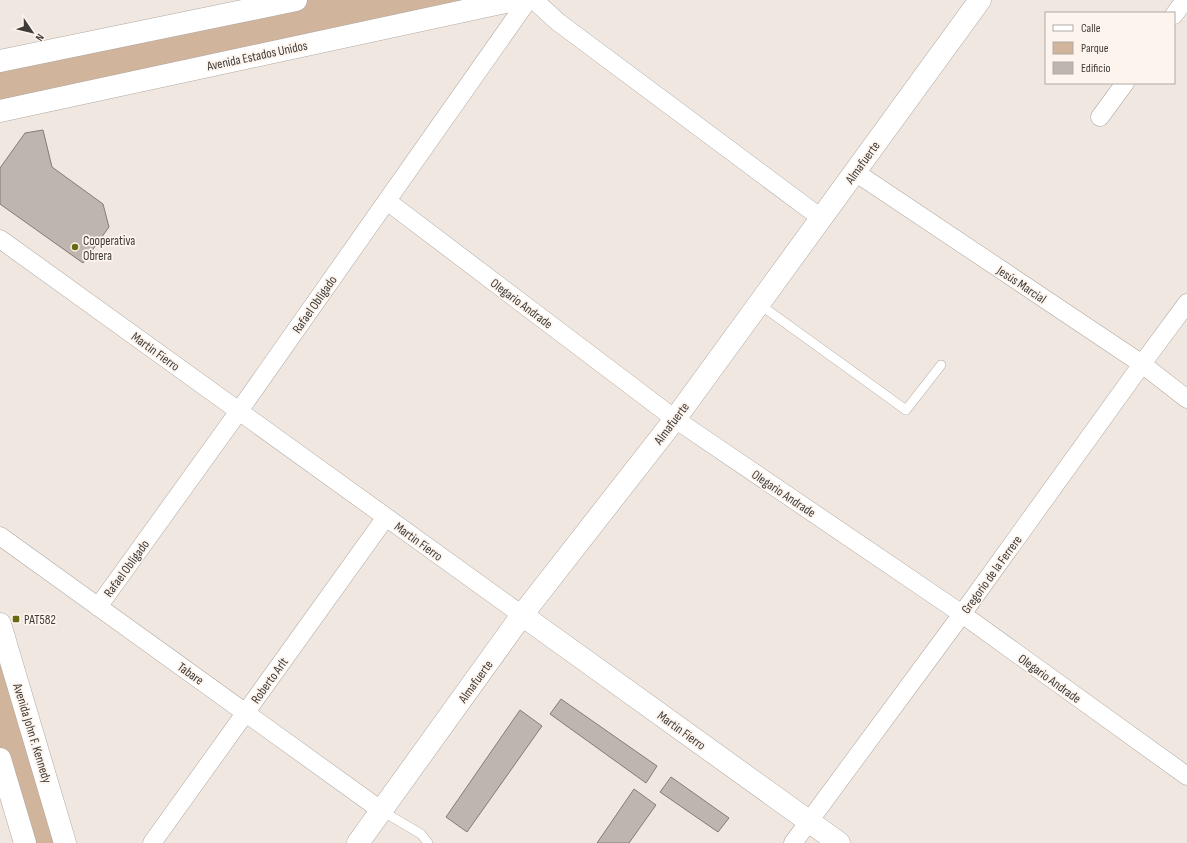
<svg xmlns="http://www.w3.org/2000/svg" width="1187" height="843" font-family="'Sofia Sans Condensed',sans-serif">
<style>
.green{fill:#d0b49c}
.building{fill:#beb5ae;stroke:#837b74}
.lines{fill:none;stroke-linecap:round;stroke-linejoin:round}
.service-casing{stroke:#b0a8a1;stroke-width:10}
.minor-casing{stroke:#b0a8a1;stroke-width:19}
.tertiary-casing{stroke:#b0a8a1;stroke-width:23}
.secondary-casing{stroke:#b0a8a1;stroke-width:23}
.primary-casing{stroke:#b0a8a1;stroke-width:23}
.service{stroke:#fff;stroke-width:9}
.minor{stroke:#fff;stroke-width:18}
.tertiary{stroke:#fff;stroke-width:22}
.secondary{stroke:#fff;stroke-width:22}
.primary{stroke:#fff;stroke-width:22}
.poi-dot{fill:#676b0d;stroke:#fdf4ed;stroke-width:1.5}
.labels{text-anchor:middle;stroke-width:3.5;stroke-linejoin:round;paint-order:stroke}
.street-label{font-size:13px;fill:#3f3b38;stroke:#fdf4ed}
.poi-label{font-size:13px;fill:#3f3b38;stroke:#fdf4ed;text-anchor:start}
</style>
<rect width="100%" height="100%" fill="#f0e7e0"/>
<path class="green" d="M296,0H515L0,111V61Z
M0,624L65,843H25L0,759Z"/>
<path class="building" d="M43,130L52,167L103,204L109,227L83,263L0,204V168L25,133Z
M561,699L657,766L646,783L550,714Z
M520,710L542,726L467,832L446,817Z
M671,777L729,818L718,832L660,792Z
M634,789L656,805L629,843H597Z"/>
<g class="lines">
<defs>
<path id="service" d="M759,304L906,410L941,365
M382,811L421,834L428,843"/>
<path id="minor" d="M534,0L558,22L821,218
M1174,15L1185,0
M1100,117L1125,83
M855,172L1142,364L1187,399
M387,201L675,419L962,614L1187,776
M0,239L522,615
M0,536L382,811
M98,607L239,411L528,0
M152,843L386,517
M793,843L962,614L1142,364L1187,303"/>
<path id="tertiary" d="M522,615L839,843
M358,843L522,615L675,419L980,0"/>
<path id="secondary" d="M0,61L296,0
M0,111L515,0"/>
<path id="primary" d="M0,624L65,843
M0,759L25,843"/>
</defs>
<use href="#service" class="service-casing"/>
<use href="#minor" class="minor-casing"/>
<use href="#tertiary" class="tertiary-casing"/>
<use href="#secondary" class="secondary-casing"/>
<use href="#primary" class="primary-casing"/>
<use href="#service" class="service"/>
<use href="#minor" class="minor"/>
<use href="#tertiary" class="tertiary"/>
<use href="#secondary" class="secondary"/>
<use href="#primary" class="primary"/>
</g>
<g class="poi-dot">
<circle cx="75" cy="247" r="4"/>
<rect x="12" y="615" width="8" height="8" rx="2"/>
</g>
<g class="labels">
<g class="street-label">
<text transform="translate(257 55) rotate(-12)" y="5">Avenida Estados Unidos</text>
<text transform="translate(862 162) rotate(-54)" y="5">Almafuerte</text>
<text transform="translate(1022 284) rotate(34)" y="5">Jesús Marcial</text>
<text transform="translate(522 303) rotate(37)" y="5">Olegario Andrade</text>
<text transform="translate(314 304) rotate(-55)" y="5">Rafael Obligado</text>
<text transform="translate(156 351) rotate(36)" y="5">Martin Fierro</text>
<text transform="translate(671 423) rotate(-53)" y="5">Almafuerte</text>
<text transform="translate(784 493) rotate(34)" y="5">Olegario Andrade</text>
<text transform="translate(419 541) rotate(36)" y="5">Martin Fierro</text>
<text transform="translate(126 568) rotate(-54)" y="5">Rafael Obligado</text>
<text transform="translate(991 574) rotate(-54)" y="5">Gregorio de la Ferrere</text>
<text transform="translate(191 673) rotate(36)" y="5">Tabare</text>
<text transform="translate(1050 678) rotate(36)" y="5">Olegario Andrade</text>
<text transform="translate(269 680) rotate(-54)" y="5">Roberto Arlt</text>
<text transform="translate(475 681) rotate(-54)" y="5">Almafuerte</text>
<text transform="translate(682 730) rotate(36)" y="5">Martin Fierro</text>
<text transform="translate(33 733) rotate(73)" y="5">Avenida John F. Kennedy</text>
</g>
<g class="poi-label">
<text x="83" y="245">Cooperativa<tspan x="83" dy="15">Obrera</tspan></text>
<text x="24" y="624">PAT582</text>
</g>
</g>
<rect x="1045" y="12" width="130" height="72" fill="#fdf4ed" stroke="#b1aaa5"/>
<rect x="1053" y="25" width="20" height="6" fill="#ffffff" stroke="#b1aaa5"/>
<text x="1081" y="32" font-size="12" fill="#3f3b38">Calle</text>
<rect x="1053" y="42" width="20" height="12" fill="#d0b49c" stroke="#b1aaa5"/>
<text x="1081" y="52" font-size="12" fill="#3f3b38">Parque</text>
<rect x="1053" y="62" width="20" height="12" fill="#beb5ae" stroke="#b1aaa5"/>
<text x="1081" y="72" font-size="12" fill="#3f3b38">Edificio</text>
<g transform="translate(32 32) rotate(125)" stroke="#fdf4ed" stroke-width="3" paint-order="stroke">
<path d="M0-3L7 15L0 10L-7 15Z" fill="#3f3b38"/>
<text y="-6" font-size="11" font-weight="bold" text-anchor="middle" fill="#3f3b38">N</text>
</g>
</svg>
